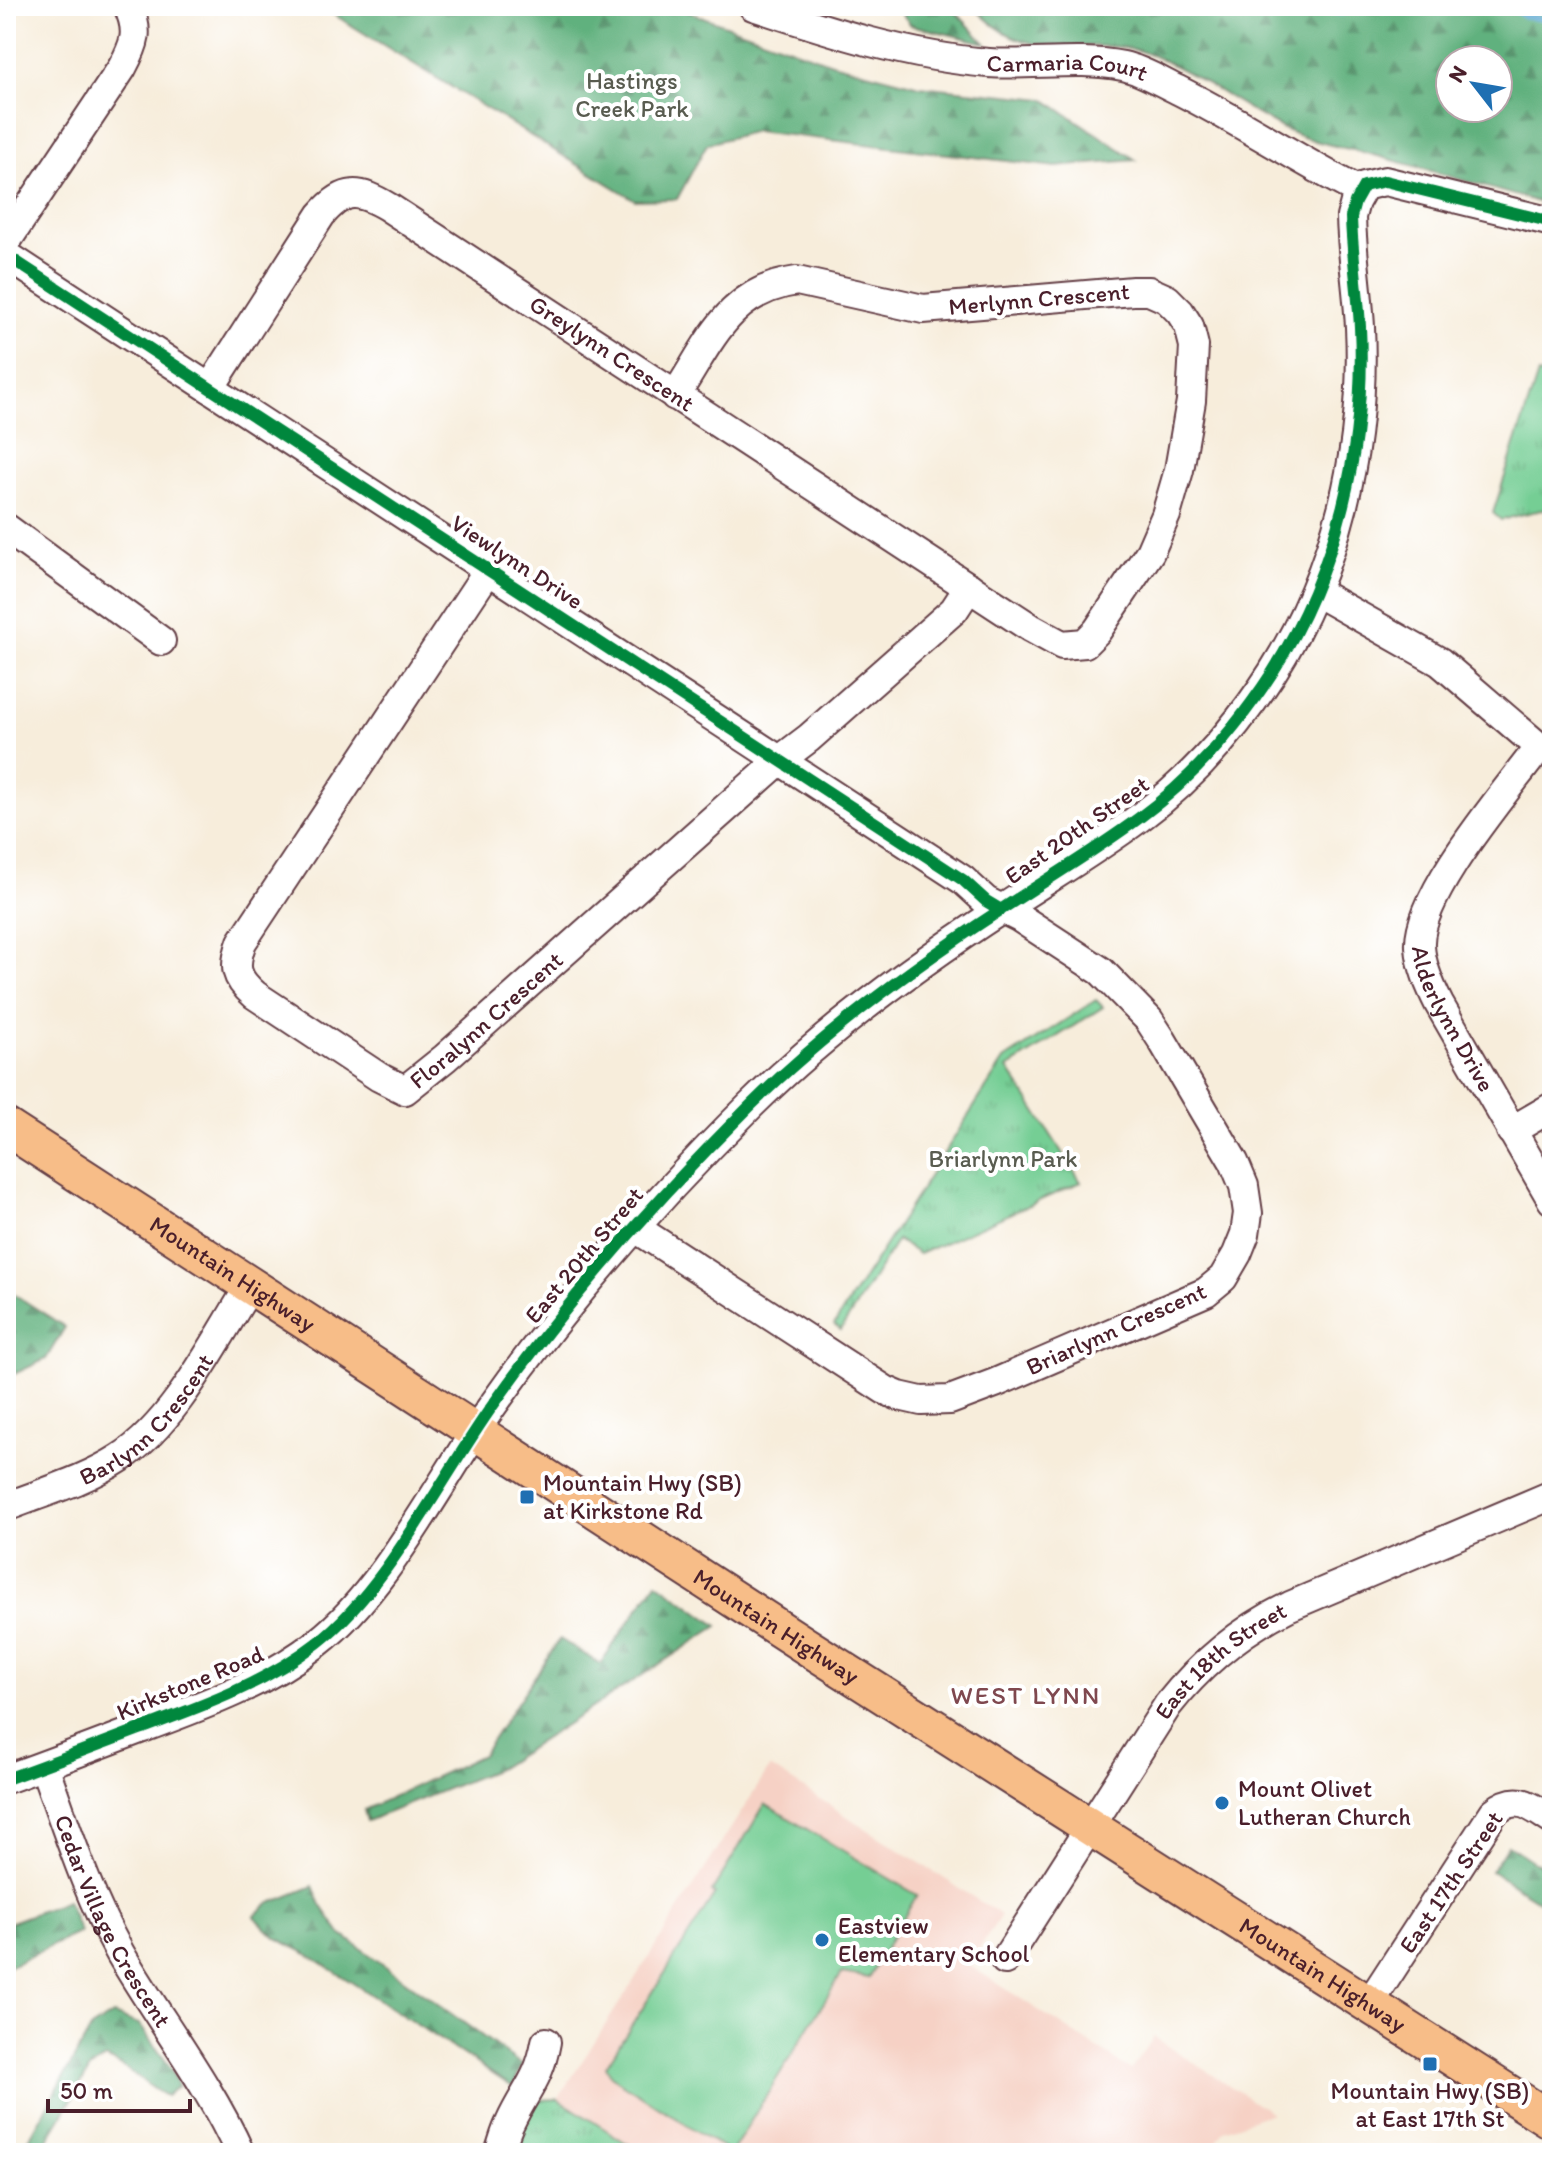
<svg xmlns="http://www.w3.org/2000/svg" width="1558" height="2159" font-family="Itim,sans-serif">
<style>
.built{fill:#f6d1c5}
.grass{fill:url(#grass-tufts);stroke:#607660;stroke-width:2}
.forest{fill:url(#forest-firs);stroke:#556854;stroke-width:2;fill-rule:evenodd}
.pitch{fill:#75ce94;stroke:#607660;stroke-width:2}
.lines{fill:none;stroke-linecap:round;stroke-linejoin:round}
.stream{stroke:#59a5d1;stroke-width:6}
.minor-casing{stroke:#643e45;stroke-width:32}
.major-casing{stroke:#643e45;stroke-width:40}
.minor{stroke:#fff;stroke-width:28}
.major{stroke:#f7bd88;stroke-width:36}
.cycleway-casing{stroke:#fff;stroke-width:17}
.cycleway{stroke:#00873e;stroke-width:12}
.poi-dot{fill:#1f6fb2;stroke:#fff;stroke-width:3}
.labels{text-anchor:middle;stroke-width:8;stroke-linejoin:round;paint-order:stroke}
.street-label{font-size:24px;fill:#4a1f2b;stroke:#fff}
.park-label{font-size:24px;fill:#595c50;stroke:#fff}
.poi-label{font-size:24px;fill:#4a1f2b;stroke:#fff;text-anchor:start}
.neighbourhood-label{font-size:26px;letter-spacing:2px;fill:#7f484f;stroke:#fff}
</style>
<defs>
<pattern id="grass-tufts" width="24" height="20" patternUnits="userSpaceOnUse" patternTransform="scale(2)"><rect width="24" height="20" fill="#75ce94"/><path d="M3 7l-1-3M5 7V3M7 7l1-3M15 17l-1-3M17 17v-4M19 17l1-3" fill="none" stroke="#67b080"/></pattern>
<pattern id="forest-firs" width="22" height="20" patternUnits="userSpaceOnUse" patternTransform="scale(2)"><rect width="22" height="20" fill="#60b17e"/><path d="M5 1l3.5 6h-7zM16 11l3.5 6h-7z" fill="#518f67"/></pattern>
</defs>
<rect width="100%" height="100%" fill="#fff"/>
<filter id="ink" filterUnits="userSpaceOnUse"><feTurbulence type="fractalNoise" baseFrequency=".0125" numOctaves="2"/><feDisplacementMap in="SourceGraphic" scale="16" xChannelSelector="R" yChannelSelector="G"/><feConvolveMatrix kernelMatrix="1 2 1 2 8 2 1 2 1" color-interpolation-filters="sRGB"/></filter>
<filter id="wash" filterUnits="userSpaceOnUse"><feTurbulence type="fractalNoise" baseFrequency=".006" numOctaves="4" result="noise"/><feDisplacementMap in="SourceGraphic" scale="32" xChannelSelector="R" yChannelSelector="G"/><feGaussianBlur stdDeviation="1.8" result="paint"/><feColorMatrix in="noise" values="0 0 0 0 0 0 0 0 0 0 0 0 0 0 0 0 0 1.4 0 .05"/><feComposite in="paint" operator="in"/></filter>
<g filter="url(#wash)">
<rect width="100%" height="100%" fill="#f7eddb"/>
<path class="built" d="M770,1767L1001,1915L969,1965L1131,2070L1154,2037L1272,2113L1224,2130L1209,2153H643L558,2099Z"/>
<path class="grass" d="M1538,374L1552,377V507L1501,520L1493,513Z
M1096,1000L1103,1007L1008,1068L1081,1182L919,1254L897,1240L841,1330L834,1325L1004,1060Z
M558,2099L642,2153H512L538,2100Z"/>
<path class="forest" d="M320,6H672L832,63L920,86L1044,99L1136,160L1056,167L755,131L707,144L677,199L635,200Z
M896,6H950L985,43L911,25Z
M973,6H1552V206C1491,189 1431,170 1370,154C1340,146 1317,144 1288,131C1239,107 1195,71 1143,52C1126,46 1106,46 1089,46C1037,47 1009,45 973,6ZM1498,60V108H1450V60Z
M6,1289L65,1327L46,1359L6,1378Z
M657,1582L718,1626L499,1768L367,1821L364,1810L482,1755L560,1639L600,1664Z
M1508,1845L1534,1862L1552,1867V1909L1491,1871Z
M313,1886L321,1905L341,1934L522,2065L513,2087L308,1954L276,1938L254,1916L268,1904Z
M67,1901L80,1932L6,1968V1924Z
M113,2015L139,2024L172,2070L178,2086L166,2096C144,2085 128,2066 105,2058L90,2069L40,2153H21L91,2029Z"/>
<path class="pitch" d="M765,1804L917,1895L868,1978L842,1973L731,2153L611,2076L606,2066L715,1894L712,1892Z"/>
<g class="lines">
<path class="stream" d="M1311,6L1340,13L1370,6
M1492,6L1500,10L1512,9L1524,16L1543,19L1552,17"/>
</g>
</g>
<g filter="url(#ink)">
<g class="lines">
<defs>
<g id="minor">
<path id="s1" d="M753,6C829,31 909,57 989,63C1033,66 1079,57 1123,66C1142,70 1161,82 1178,90C1240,121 1298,160 1359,191"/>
<path d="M6,242L122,68C135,44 140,32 128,6"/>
<path d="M6,255L963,880L986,901L1020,918L1101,971L1149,1020L1162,1040L1234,1162L1244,1186L1248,1213L1245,1234L1237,1254L1223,1278L1206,1292L995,1383L950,1400L921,1401L899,1396L885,1390L634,1227"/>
<path id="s2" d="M210,388L321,215C345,187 359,190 388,207L1031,628L1062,645L1085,643L1097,631L1150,552L1166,515L1179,470L1191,401L1194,346L1189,326L1180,312L1167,299L1149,291H1133L923,309L797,281C728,290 710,343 675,396"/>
<path d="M6,528L161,641"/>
<path id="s3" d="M489,569L242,942C233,967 235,978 255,995L379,1077L405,1090L445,1058L780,760L809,738L954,610L969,587"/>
<path id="s4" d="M1316,592L1440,662L1539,747C1507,791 1417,894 1420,946C1421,966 1430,986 1439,1004L1552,1200"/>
<path d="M1511,1131L1552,1107"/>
<path id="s5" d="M6,1507C44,1492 86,1480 120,1458C175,1423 215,1341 250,1286"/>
<path id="s6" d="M44,1766C67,1829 87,1894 120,1953C159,2020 208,2082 240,2153"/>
<path d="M6,1779C51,1763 95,1746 140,1729C202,1706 264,1684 317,1643C387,1589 441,1478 493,1405C569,1298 657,1198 751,1105C826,1031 913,967 1002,909C1047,879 1095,851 1139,818C1191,780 1237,727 1272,673C1337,570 1366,448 1360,327C1358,290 1352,254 1351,217L1355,202L1364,186L1385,181L1552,222"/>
<path id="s7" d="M1005,1960L1168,1705C1202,1662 1241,1630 1290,1606L1552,1495"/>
<path d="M1369,2004L1494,1812C1518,1793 1530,1806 1552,1820"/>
<path d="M499,2153C503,2143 505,2132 510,2123C525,2090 539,2081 546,2042"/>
</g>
<g id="major">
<path id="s8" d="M6,1127L806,1646L1552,2121"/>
</g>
</defs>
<use href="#minor" class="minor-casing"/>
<use href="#major" class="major-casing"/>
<use href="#minor" class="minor"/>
<use href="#major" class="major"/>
<defs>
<path id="cycleway" d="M6,255L963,880L986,901L1001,910
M6,1779C51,1763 95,1746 140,1729C202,1706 264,1684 317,1643C387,1589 441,1478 493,1405C569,1298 657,1198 751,1105C826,1031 913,967 1002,909C1047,879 1095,851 1139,818C1191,780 1237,727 1272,673C1337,570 1366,448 1360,327C1358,290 1352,254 1351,217L1355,202L1364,186L1385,181L1552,222"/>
</defs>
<use href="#cycleway" class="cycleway-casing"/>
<use href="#cycleway" class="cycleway"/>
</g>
</g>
<g class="poi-dot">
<rect x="519" y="1489" width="16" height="16" rx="4"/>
<circle cx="1222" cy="1803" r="8"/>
<circle cx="822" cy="1940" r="8"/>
<rect x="1422" y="2056" width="16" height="16" rx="4"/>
</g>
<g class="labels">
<g class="street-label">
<text dy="8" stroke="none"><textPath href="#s1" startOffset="322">Carmaria Court</textPath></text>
<text transform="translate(1039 299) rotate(-5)" y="8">Merlynn Crescent</text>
<text dy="8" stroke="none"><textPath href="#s2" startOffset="550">Greylynn Crescent</textPath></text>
<text transform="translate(517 562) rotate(33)" y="8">Viewlynn Drive</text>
<text transform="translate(1077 830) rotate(-35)" y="8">East 20th Street</text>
<text dy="8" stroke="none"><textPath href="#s4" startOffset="588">Alderlynn Drive</textPath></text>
<text dy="8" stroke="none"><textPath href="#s3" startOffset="792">Floralynn Crescent</textPath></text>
<text transform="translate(584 1255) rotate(-50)" y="8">East 20th Street</text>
<text dy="8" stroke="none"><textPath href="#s8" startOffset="270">Mountain Highway</textPath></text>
<text transform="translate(1116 1329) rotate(-24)" y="8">Briarlynn Crescent</text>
<text dy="8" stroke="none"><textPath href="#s5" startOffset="170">Barlynn Crescent</textPath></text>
<text dy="8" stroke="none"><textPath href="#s8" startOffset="918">Mountain Highway</textPath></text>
<text dy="8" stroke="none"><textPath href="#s7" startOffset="372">East 18th Street</textPath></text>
<text transform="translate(190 1683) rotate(-23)" y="8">Kirkstone Road</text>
<text transform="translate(1451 1882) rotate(-56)" y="8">East 17th Street</text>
<text dy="8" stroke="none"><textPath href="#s6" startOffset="170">Cedar Village Crescent</textPath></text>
<text dy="8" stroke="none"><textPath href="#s8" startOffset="1566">Mountain Highway</textPath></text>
</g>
<g class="park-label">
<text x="632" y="89">Hastings<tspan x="632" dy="28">Creek Park</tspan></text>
<text x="1003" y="1167">Briarlynn Park</text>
</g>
<g class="poi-label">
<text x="543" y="1491">Mountain Hwy (SB)<tspan x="543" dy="28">at Kirkstone Rd</tspan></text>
<text x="1238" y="1797">Mount Olivet<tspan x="1238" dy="28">Lutheran Church</tspan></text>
<text x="838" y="1934">Eastview<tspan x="838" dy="28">Elementary School</tspan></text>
<text x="1430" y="2099" text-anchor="middle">Mountain Hwy (SB)<tspan x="1430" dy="28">at East 17th St</tspan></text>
</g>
<g class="neighbourhood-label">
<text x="1026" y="1704">WEST LYNN</text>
</g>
</g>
<rect width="1558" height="2159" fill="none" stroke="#fff" stroke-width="32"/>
<g transform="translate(1474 84) rotate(301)"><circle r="38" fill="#ffffff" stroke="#b7a5aa" stroke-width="2"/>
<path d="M0-6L14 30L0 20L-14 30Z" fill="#1f6fb2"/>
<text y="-12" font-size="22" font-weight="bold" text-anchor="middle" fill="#4a1f2b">N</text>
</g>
<path d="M48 2099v12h142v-12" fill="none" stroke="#4a1f2b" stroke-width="4"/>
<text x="60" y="2099" font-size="24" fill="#4a1f2b" stroke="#ffffff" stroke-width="6" paint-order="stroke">50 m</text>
</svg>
